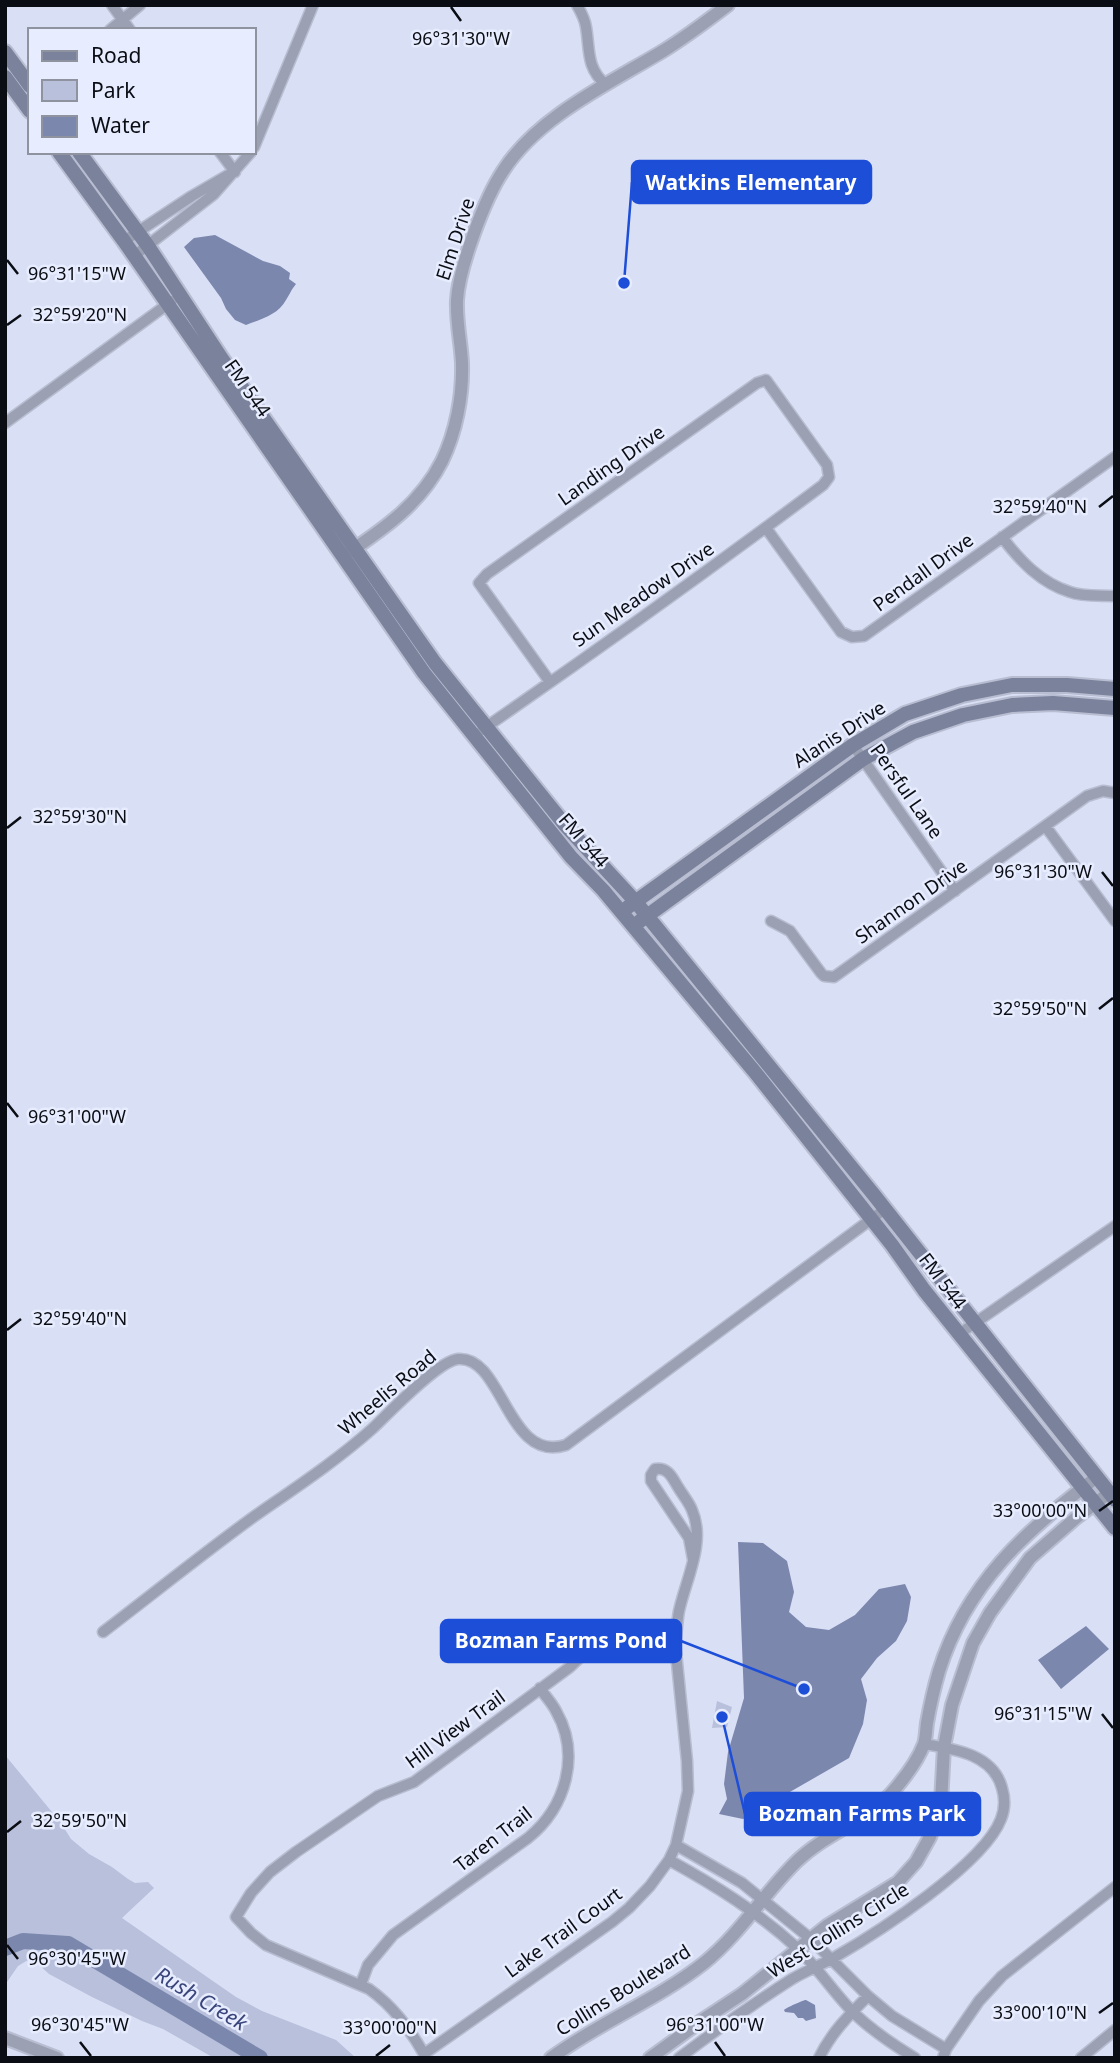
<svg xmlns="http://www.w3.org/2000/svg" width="1120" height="2063" font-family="'Noto Sans',sans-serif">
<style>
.green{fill:#b8c0db}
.water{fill:#7c87ae}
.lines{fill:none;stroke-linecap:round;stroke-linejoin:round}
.river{stroke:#7c87ae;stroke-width:16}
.minor-casing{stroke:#b8bdd1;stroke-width:13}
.tertiary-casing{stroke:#b8bdd1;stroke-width:16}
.secondary-casing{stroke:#b8bdd1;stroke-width:18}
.minor{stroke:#9ba0b3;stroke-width:10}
.tertiary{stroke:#9ba0b3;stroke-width:12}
.secondary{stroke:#7a829c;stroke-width:14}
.ticks{fill:none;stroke:#0b0d14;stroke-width:2.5}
.labels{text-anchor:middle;stroke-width:5;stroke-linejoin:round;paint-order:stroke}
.street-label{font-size:19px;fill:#0b0d14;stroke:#e7edfe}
.water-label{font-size:21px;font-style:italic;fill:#39457a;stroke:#e7edfe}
.ticks-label{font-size:18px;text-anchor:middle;fill:#0b0d14;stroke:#e7edfe;stroke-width:5;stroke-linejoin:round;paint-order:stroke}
.leader{fill:none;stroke:#1d4ed8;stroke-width:2.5}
.callout-dot{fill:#1d4ed8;stroke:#e7edfe;stroke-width:2.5}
.callout{fill:#1d4ed8;stroke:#1d4ed8;stroke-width:2.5}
.callout-label{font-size:21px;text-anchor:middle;font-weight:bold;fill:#fff}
</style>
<rect width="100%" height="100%" fill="#d9dff5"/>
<path class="green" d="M717,1701L732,1707L727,1727L712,1728Z
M5,1755L61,1823L71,1839L89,1854L112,1867L128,1879L135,1883L148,1882L154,1888L122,1918L236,1997L262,2011L336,2040L356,2058H214L163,2029L142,2021L92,1997L49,1974L38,1964L28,1960L18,1966L5,1985Z"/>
<path class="water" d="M215,235L263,261L280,266L290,273L289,279L296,284C291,290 290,294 286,300C278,315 261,319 246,325L235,320L226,309L221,298L184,247L194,238Z
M738,1542L763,1543L787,1561L794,1592L789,1612L806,1627L829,1630L855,1615L879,1589L905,1584L911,1597L907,1621L896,1641L877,1658L861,1679L867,1700L863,1724L849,1758L743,1819L719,1814L727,1799L724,1784L728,1752L744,1698Z
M1086,1626L1109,1649L1061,1689L1038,1660Z
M806,2000L815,2005L816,2018L806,2021L803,2018H798L794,2013L785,2012L784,2010C786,2008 803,2000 806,2000Z"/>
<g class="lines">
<path class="river" d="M5,1948L23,1941L68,1944L260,2058"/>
<defs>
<path id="minor" d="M112,5L130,30
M577,5C581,12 585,19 586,27C590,50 586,68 606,85
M110,30L140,5
M254,147L313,5
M220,152L235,172
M124,241L192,196L228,175
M134,256L214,194L251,152
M5,423L172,301
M766,528L841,632L852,637L864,636L1115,457
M1002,537C1020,561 1041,583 1070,592C1083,597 1101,595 1115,596
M482,730L486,727C599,649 712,568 823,485L829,477L827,465L766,380L757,383L487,574L479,583L550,682
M853,745L955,891
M1046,827L1115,921
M771,921L790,931L821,973L824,976L834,977L1087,796L1103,791L1115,793
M959,1334L1115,1226
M677,1626C627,1626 607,1630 570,1667L414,1782L378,1796L296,1852L270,1872L251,1893L236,1917L251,1933L266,1945L369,1989C393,2006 409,2028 424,2054L612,1922L629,1908L650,1886L669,1860L676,1845L688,1791L687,1761L675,1643C677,1633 677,1621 679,1611C686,1579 706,1542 692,1510C689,1502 682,1494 678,1487C672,1477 668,1467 655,1469L651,1475V1481L689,1538L693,1559
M103,1632C153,1594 201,1555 252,1518C292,1490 335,1462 372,1429C388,1414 438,1361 458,1359C503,1355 507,1464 566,1445L885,1209
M676,1845L742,1883L811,1939L868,1996L892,2016L946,2049
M669,1860C716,1886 758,1912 797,1948C817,1967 832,1990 850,2009C868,2028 892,2044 915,2058
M361,1984L368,1965L393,1935L528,1838C566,1807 581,1755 556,1711C552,1703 545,1696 540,1688
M679,2058C716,2030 753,2004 792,1979C806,1971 821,1965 835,1957C877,1933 984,1864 1001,1819C1005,1809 1005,1798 1002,1788C993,1754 954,1749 924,1744
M819,2058C831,2033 849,2015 868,1996
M943,2058L946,2049L979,2001L1002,1976L1115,1887
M1081,2058L1115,2030"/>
<path id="tertiary" d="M348,553C385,528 421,503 442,461C456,432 463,396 462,363C461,342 456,322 457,300C459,267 485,198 503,171C537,117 610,83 663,51C686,37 707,21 728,5
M5,2038L57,2058
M551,2058C600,2022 657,2000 704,1963C741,1933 764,1893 797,1861C827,1832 869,1821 895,1789C906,1776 918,1760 924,1744C926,1738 926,1730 927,1723C930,1706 934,1688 939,1671C966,1584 1026,1530 1097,1477
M650,2058L701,2021L742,1994L828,1925L898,1882L916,1862L930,1837L941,1803L944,1747L952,1705L973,1643L990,1613L1030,1558L1077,1517L1109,1493"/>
<path id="secondary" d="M5,52L30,86
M5,77L30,111
M59,152L124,241L424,673L571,857L603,890L754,1071L892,1245L924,1290L1115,1528
M79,152L148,246L222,359L435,663L565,825L635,901L874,1195L1115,1500
M628,907L853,745L905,714L962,695L1012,685H1067L1115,689
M640,921L863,759L913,732L963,715L1012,705L1053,703L1115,708"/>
</defs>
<use href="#minor" class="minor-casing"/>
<use href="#tertiary" class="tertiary-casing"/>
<use href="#secondary" class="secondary-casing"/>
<use href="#minor" class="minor"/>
<use href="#tertiary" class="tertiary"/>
<use href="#secondary" class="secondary"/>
</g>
<path class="ticks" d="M451,7L461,21M7,260L18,274M7,325L21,315M1099,507L1113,496M7,828L21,817M1102,872L1113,886M1099,1009L1113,998M7,1103L18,1117M7,1330L21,1319M1099,1511L1113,1501M1102,1714L1113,1728M7,1832L21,1821M7,1945L18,1959M1099,2013L1113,2003M80,2042L91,2056M715,2042L725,2056M376,2056L390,2045"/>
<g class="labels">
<g class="street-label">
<text transform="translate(455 239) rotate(-72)" y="7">Elm Drive</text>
<text transform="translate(248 388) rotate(55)" y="7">FM 544</text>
<text transform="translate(611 465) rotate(-35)" y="7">Landing Drive</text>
<text transform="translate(923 572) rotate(-36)" y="7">Pendall Drive</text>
<text transform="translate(643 594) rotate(-35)" y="7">Sun Meadow Drive</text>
<text transform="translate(839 734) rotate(-33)" y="7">Alanis Drive</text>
<text transform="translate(907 791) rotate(55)" y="7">Persful Lane</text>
<text transform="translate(584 840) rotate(49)" y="7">FM 544</text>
<text transform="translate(911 901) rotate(-35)" y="7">Shannon Drive</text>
<text transform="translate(943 1281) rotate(53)" y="7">FM 544</text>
<text transform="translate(387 1392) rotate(-40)" y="7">Wheelis Road</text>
<text transform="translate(455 1729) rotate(-36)" y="7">Hill View Trail</text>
<text transform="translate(493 1839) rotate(-38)" y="7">Taren Trail</text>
<text transform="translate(838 1930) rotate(-32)" y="7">West Collins Circle</text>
<text transform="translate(563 1932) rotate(-36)" y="7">Lake Trail Court</text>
<text transform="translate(623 1990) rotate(-32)" y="7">Collins Boulevard</text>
</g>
<g class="water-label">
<text transform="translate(201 1999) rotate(31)" y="7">Rush Creek</text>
</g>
</g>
<g class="ticks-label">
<text x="461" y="45">96°31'30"W</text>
<text x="77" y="280">96°31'15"W</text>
<text x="80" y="321">32°59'20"N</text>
<text x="1040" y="513">32°59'40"N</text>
<text x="80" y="823">32°59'30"N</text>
<text x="1043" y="878">96°31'30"W</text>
<text x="1040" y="1015">32°59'50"N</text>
<text x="77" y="1123">96°31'00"W</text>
<text x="80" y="1325">32°59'40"N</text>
<text x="1040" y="1517">33°00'00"N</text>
<text x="1043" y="1720">96°31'15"W</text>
<text x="80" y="1827">32°59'50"N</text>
<text x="77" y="1965">96°30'45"W</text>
<text x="1040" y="2019">33°00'10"N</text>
<text x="80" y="2031">96°30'45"W</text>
<text x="715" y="2031">96°31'00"W</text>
<text x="390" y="2034">33°00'00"N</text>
</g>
<path class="leader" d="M624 283L632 182M804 1689L681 1641M722 1717L745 1814"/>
<g class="callout-dot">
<circle cx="624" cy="283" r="7"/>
<circle cx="804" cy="1689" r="7"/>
<circle cx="722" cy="1717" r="7"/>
</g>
<g class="callout">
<rect x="632" y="161" width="239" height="42" rx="7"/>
<rect x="441" y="1620" width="240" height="42" rx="7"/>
<rect x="745" y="1793" width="235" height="42" rx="7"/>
</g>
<g class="callout-label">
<text x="751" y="190">Watkins Elementary</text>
<text x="561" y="1648">Bozman Farms Pond</text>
<text x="862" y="1821">Bozman Farms Park</text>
</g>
<rect width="1120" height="2063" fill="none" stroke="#0b0d14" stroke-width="14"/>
<rect x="28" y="28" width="228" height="126" fill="#e7edfe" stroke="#8f93a0" stroke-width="2"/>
<rect x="42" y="51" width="35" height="10" fill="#7a829c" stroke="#8f93a0" stroke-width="2"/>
<text x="91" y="63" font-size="21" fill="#0b0d14">Road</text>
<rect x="42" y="80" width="35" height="21" fill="#b8c0db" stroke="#8f93a0" stroke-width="2"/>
<text x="91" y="98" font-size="21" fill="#0b0d14">Park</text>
<rect x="42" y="116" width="35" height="21" fill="#7c87ae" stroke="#8f93a0" stroke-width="2"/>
<text x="91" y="133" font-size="21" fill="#0b0d14">Water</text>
</svg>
